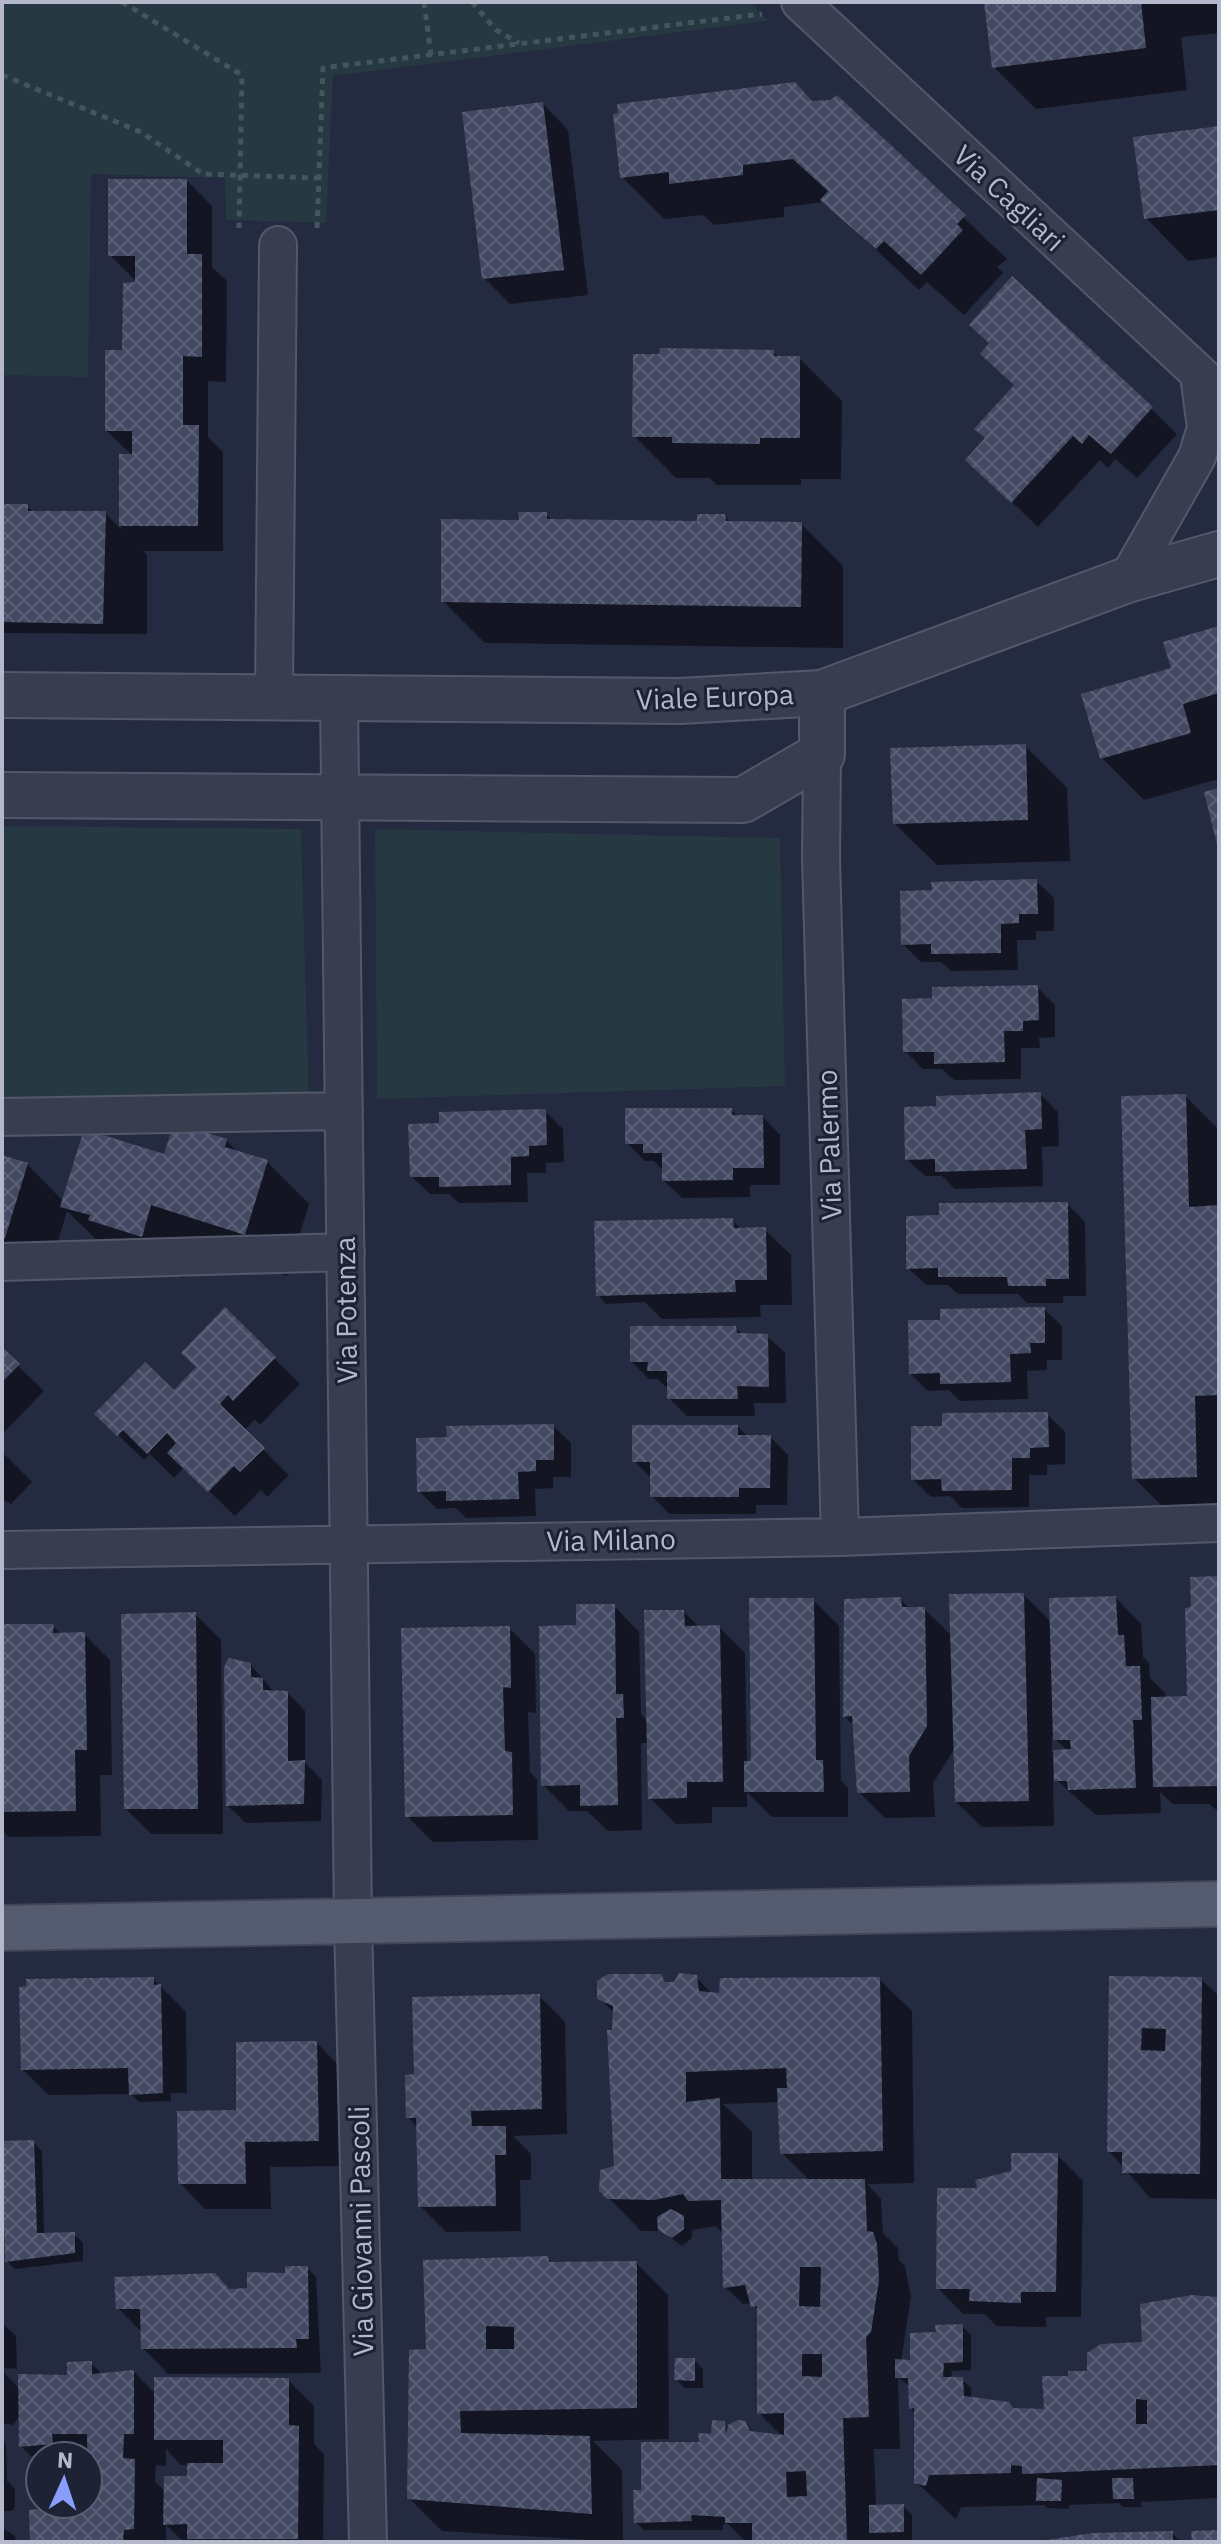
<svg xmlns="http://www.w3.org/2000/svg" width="1221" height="2544" font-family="'IBM Plex Sans',sans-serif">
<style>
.green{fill:#263841}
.shadow{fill:#0007;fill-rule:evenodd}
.building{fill:url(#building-cross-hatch);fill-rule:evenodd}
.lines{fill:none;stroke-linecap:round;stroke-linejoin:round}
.minor-casing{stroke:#53586a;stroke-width:40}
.tertiary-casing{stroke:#53586a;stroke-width:48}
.primary-casing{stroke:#414659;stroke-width:48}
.path{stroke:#44555e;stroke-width:5;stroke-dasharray:6 6;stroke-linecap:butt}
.minor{stroke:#383d50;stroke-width:36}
.tertiary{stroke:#383d50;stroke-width:44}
.primary{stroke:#565c70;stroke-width:44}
.labels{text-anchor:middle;stroke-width:6;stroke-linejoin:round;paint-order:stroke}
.street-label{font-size:28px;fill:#b4b8ca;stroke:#1d2235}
</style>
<defs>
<pattern id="building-cross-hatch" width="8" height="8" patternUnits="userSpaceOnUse" patternTransform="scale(2)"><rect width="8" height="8" fill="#434962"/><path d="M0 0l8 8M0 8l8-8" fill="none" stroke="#5c6177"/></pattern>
</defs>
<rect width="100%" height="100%" fill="#242a40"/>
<path class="green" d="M2,2H749L768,21L333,76L326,223L226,220L225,178L91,174L88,377L2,375Z
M2,826L301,829L309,1103L2,1108Z
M375,829L780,838L785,1086L377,1099Z"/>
<path class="shadow" d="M986,2H1219V33L1181,37L1187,90L1036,109L994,67Z
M837,98L1007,259L997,267L1003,273L964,315L927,282L919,290L825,202L784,207V217L714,225L703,215L664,219L622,177L812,103L830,102Z
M543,104L568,130L588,295L510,304L484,278Z
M1219,128V257L1188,261L1146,218Z
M186,180L212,206V267L227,281L226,382L208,381V437L223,452V551H143L147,555V634L2,633V506H27L34,513H105L121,529V456H133L107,431L139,284L110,255Z
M991,343L1151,409L1177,434L1137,478L1115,459L1108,468L1100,460L1038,527L994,485L987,439L1016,386Z
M773,352L780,358H799L842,401L841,479H801V485H716L710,478H676L634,436Z
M546,514L553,521L699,524L725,516L732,524H801L843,566V648L485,643L443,601L521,522Z
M1219,628V779L1144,800L1102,758L1173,670Z
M1025,746L1067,788L1070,861L937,865L894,823Z
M1036,881L1054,898V931H1036V940H1017L1018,970L951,971L941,962H921L903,944L934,892Z
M1037,987L1055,1005V1037L1039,1038L1040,1048H1021V1079L954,1080L942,1069H923L905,1051Z
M1040,1094L1058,1112L1059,1146L1042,1147L1043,1186L955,1189L942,1176H925L907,1159L938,1108Z
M1185,1096L1218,1129L1219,1509L1166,1510L1134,1478Z
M731,1110L739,1117H763L780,1135V1185H750V1197L682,1198L664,1181L663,1170L654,1161H645L627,1143Z
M545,1111L563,1129L564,1162L546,1163V1173H527L528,1202L459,1203L449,1194H430L412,1177L441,1125Z
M226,1140L239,1153L267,1162L309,1204L287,1276L193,1246L184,1278L133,1262L105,1248L67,1211L47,1278L2,1265V1157L27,1164L64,1202L166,1156Z
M1067,1204L1085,1222L1086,1296H1063V1303H1027L1018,1294H958L948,1285H926L908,1268L941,1217Z
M732,1220L742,1230H765L791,1255L792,1305H760L761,1317L662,1319L645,1302L606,1304L598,1295Z
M1044,1309L1062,1326V1360H1047V1370L1027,1371L1028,1399L960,1401L949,1390L928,1391L910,1373L942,1322Z
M225,1310L300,1384L260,1425L255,1419L244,1431L289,1475L267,1497L261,1490L235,1516L184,1467L174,1478L150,1454L144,1460L96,1414L174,1393L199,1368Z
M736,1328L743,1335L767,1336L785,1353L786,1403H754L755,1416H687L669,1398L667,1388L658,1379H649L632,1362Z
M2,1350L44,1391L4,1432L2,1430Z
M1047,1414L1065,1432V1464L1047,1465V1475H1029V1507L962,1508L950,1496L931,1497L913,1479L944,1428Z
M553,1426L571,1443V1477H553V1488L535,1489L536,1516L466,1518L456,1508L437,1509L419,1491L449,1439Z
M738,1427L748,1437H770L788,1455L787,1505H756V1514H669L652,1496V1479L634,1461Z
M2,1452L32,1482L11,1504L2,1499Z
M1219,1578V1812L1209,1804H1173L1160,1792L1161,1813L1096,1815L1053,1777L1054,1826L982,1827L956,1802L955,1748L933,1783L935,1817L885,1818L859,1792L855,1727L845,1717L900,1599L910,1609H924L953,1637L1024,1595L1052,1623L1116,1598L1141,1624L1143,1657L1149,1663L1150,1678L1165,1693L1166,1699L1189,1701L1196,1610ZM1052,1736L1068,1751L1052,1752Z
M813,1600L839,1626L841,1780L848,1788V1817H772L747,1792V1807H712V1823L676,1824L650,1798L649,1743H641L642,1830L608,1831L587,1811H569L543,1785L578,1627L614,1606L639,1632L641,1714L648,1722L684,1612L699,1627H719L745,1653L747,1763H753Z
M195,1614L221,1640L223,1834H151L126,1809Z
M2,1626H53L62,1635L84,1634L110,1660L112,1775H100L101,1836L8,1837L2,1830Z
M509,1628L535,1654L536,1713L528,1712L530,1772L537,1779L538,1840L433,1842L407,1816Z
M250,1664L275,1693H288L305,1711V1763L322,1780L321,1821L246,1823L228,1806Z
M660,1976L668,1984L696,1977L713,1995L879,1979L912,2011L914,2183L867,2184L881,2199L883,2233L898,2248L899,2260L905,2266L911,2297L901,2361L912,2362L938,2334L962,2326L971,2335V2370L952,2371L951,2379H962L971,2388V2399L1014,2410L1046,2411L1070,2378L1089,2373L1219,2299V2498L1141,2502L1142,2507H1123L1119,2503L1069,2505V2509L1047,2508L1044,2505L961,2507L956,2519L916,2482V2415L911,2409L910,2386L898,2378L900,2449H874L876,2507L903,2506L912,2515V2540L746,2542L728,2524H723V2530H644L636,2522L643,2492L713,2436L724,2423L729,2428L744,2423L755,2434L783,2437L759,2413V2312L752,2303L743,2304L725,2287L722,2232L716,2226L692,2230V2238L682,2246L662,2231H641L601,2190L616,2168L615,2014L599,1998V1982L601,1978ZM780,2102L782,2153L810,2181H752V2132L723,2104Z
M1111,1978L1201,1979L1219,1996V2199L1150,2198L1109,2151Z
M153,1979L186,2012L187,2093H171V2101L139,2102L131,2094L49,2095L23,2070Z
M539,1996L565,2022L567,2134L513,2136L531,2154V2180H520L521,2231L446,2232L420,2206L418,2128L408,2117L416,2076Z
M317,2043L342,2069L343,2166L270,2167L271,2209H205L180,2183L238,2112Z
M2,2116L3,2143L33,2142L42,2151L44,2234H74L83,2243V2261L15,2269L7,2261L5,2201L2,2204Z
M1057,2155L1083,2181L1081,2317H1046V2327L997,2326L984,2314H963L938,2288L978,2190Z
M547,2258L552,2264L636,2263L668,2295L669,2439L593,2441L622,2470L623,2542L442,2531L409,2498L428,2351Z
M307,2268L316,2277L321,2373L168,2374L143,2348V2333L118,2308L249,2290Z
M2,2323L16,2336L17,2369L4,2368L5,2374L20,2389L70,2377L91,2363L103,2375L134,2372L156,2394L288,2380L314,2406V2444L324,2454L323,2542H184L166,2525V2542H32L41,2504H88V2456H40V2465L21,2446L20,2416L13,2425L2,2423ZM166,2449L181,2465H189V2478L166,2492L155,2482L156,2465L166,2466Z
M694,2360L703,2369V2388H685L676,2380Z
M2,2440L6,2444L7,2481L15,2489V2507L12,2511H2Z
M2,2528L15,2536L16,2542H2Z
M1172,2533L1181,2542H1006Z"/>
<path class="building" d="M984,2H1141L1146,48L992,68Z
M795,82L812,101L830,100L837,95L966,215L957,224L963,230L921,275L884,241L876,249L820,200L828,191L793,159L743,165V175L669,184V172L620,178L613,114L618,113L617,104Z
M543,102L564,270L482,279L462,112Z
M1219,126V210L1144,219L1133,137Z
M108,179H187V254H202V357L183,356V425H199L198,526H119V454H132V431H105V350H122L123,283L135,282V256H108Z
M1012,276L1153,407L1111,454L1089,435L1082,444L1073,436L1011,503L965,460L985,438L974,429L1014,385L980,354L989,343L969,325Z
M660,348L774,350V356H800V438H760V444L672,443V437H632L633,354H659Z
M2,504H28V511H106L103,624L2,622Z
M518,512H547V519L697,521V514H725L726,521L802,522L801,607L441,602V519L519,520Z
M1219,626V693L1183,704L1191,733L1100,759L1081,694L1171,668L1163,642Z
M1026,744L1028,820L893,824L890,748Z
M1219,788V848H1218L1204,792Z
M1037,879L1038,914H1019V923L1001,924V953L931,954V944L901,945L900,891L932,890L931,882Z
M1038,985L1039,1020L1023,1021V1031H1004L1005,1062L934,1064V1052H903L902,999L932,998V987Z
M1041,1092L1042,1129L1025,1130L1027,1169L935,1172V1159L905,1160L904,1107L936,1106V1096Z
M1186,1094L1189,1207L1219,1205V1395L1195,1396L1197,1477L1132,1479L1121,1096Z
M625,1108H732V1115H763L764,1168H733V1180L662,1181V1153H643V1144H625Z
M546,1109L547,1145L529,1146V1156L511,1157V1185L439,1187V1177H410L408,1124L439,1123V1112Z
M174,1123L227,1139L225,1147L268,1160L245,1235L151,1205L142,1237L88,1220L90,1215L60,1207L84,1129L164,1154Z
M2,1155L28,1163L5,1238L2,1237Z
M1068,1202L1069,1279H1046V1286H1008L1007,1277H938V1268L906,1269V1216L939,1215V1203Z
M733,1218L734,1228L766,1227L767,1280H735L736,1292L596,1296L594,1221Z
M225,1307L276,1357L233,1401L228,1395L220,1404L265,1448L240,1472L234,1466L208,1492L167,1453L176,1443L167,1433L147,1454L123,1430L117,1436L94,1414L145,1362L174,1390L196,1367L181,1353Z
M1045,1307V1343H1030L1031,1353L1010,1354L1011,1382L940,1384V1373L909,1374L908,1320H940V1309Z
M630,1326H736L737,1333L768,1334L769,1387L737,1386L738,1399H667V1371H647L648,1362H630Z
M2,1347L20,1364L2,1382Z
M1048,1412L1049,1447L1030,1448V1458H1012V1490L942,1491L941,1479L911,1480V1426H942V1413Z
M554,1424V1460H536V1471L518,1472L519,1499L446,1501V1491L417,1492L416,1438L447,1437L446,1426Z
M632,1425H738V1435H771L770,1488H739V1497H650V1462H632Z
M1219,1576V1786L1153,1787L1151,1697L1187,1696L1185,1608L1191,1607L1190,1577Z
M1024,1593L1029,1801L955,1802L949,1594Z
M1116,1596L1118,1635H1124L1126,1666H1140L1142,1720H1133L1136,1788L1068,1790L1067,1781H1054L1053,1750L1071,1749L1070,1740H1053L1049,1598Z
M901,1597L902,1607H925L927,1726L909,1756L910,1792L857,1793L852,1716L843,1717L844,1599Z
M749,1598H814L816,1760H823L824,1792H744V1761H751Z
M576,1604H615L616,1694H623L624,1718H616L618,1805L580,1806V1785L541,1786L539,1626L576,1625Z
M644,1610H684L685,1626L720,1625L723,1782H687V1798L648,1799Z
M196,1612L198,1809H124L121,1614Z
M2,1624H54L53,1633L85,1632L87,1750H75L76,1811L2,1812Z
M510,1626L511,1688L503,1687L505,1751L512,1752L513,1815L405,1817L401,1628Z
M229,1658L251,1663V1677L263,1678V1690L288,1691V1761L305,1760L304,1804L226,1806L224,1667Z
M679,1973L697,1975L699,1991L719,1993L720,1978L880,1977L883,2151L780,2154L777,2088H787L786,2068L686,2072V2102L720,2098L721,2179H865L867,2231L873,2232L877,2244L879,2280L871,2332L866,2337L869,2417L843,2418L847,2542H752V2523H725V2517L691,2515L692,2521L634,2523L633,2490H641V2442H699L698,2433L711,2434L712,2420L725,2421L726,2434L728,2425L738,2420L745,2421L750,2431L784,2435V2413L757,2414V2306L751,2307L745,2285L723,2288L721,2200L688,2201L683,2194L654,2200L607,2199L599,2191L600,2170L614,2166L607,2030H612L613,2006L597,1999V1981L608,1974H661L665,1982H674ZM800,2267H821L820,2307L799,2306ZM802,2354H822V2377L802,2376ZM806,2471L807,2496L787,2497L786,2472Z
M1109,1976L1202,1977L1200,2174L1122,2173V2152H1107ZM1142,2028L1166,2029L1165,2051L1141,2050Z
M154,1977V1985L161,1984L163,2093L129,2095L128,2068L21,2070L19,1987L26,1986V1979Z
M540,1994L542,2109L471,2111L472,2126H506V2155H495L496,2206L418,2207L416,2118H406L405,2075L414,2074L412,1997Z
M317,2041L319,2141L245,2142L246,2184H178L177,2111L236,2110V2042Z
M34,2140L37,2233L75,2232V2253L5,2262L2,2141Z
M1011,2153H1058L1056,2292H1021V2303L969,2301L970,2289H936L937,2188H977L975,2180L1011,2171Z
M671,2209L684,2216V2229L672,2238L658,2230L657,2217Z
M548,2256L549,2262L637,2261V2408L460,2411L461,2433L590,2436L592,2514L407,2499L409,2350L426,2349L423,2260ZM486,2326L514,2327V2349H486Z
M285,2266H308L309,2339H296L297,2348L141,2349L140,2309H116L114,2277L215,2273L229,2289L247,2288V2272L285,2273Z
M1192,2295L1219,2297V2465L1022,2474V2466L1011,2465V2473L929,2475L926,2486L914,2483V2408L909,2409L908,2378H895V2359L910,2360V2333L936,2332L935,2325L963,2324V2362L944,2363L943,2377H963L964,2396L1009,2402L1013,2408L1044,2409L1042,2376H1068V2371H1087V2353L1101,2344L1142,2342L1140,2304ZM1136,2399L1147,2400V2424H1136Z
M675,2358H695V2381L674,2380Z
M92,2361V2374L134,2370V2434H124L123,2458L135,2459L134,2529L124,2530L123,2542H30L29,2510L39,2509V2504H88L87,2434H52L53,2444L19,2447L18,2374L67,2375V2362Z
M154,2377L289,2378V2425L299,2426L298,2539H187V2524L163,2525L164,2476H187V2463H223V2440H154Z
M1037,2478L1062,2480L1061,2501H1036Z
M1112,2478H1133L1134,2499H1113Z
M904,2504V2532L869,2533V2505Z
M1219,2530V2542H1192L1191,2531Z
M1173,2531V2542H1034L1092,2533Z"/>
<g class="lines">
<defs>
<path id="minor" d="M800,2L1219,392
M1127,580L1197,457L1206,428L1199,375
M274,697L278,245
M339,698L353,1921L368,2542
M822,754L821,859L840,1537
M2,1117L344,1111
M2,1262L346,1252
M2,1550L840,1537L1219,1523"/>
<path id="tertiary" d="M2,695L680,701L822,693L1127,580L1219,554
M2,795L743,800L822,754V693"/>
<path id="primary" d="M2,1928L1219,1904"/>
</defs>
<use href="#minor" class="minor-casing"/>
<use href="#tertiary" class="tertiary-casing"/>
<use href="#primary" class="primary-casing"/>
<path class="path" d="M122,2L242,75L239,228
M424,2L431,55
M472,2L496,30L519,43
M2,75L141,132L203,174L318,178
M317,228L323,68L762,14"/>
<use href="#minor" class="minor"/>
<use href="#tertiary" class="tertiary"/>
<use href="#primary" class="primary"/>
</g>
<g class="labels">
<g class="street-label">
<text transform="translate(1009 198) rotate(43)" y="10">Via Cagliari</text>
<text transform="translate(715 697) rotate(-2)" y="10">Viale Europa</text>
<text transform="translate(829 1145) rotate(-92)" y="10">Via Palermo</text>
<text transform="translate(346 1310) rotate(-91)" y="10">Via Potenza</text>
<text transform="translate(611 1540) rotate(-1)" y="10">Via Milano</text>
<text transform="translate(361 2231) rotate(-91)" y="10">Via Giovanni Pascoli</text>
</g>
</g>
<rect width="1221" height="2544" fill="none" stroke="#b4b8ca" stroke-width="8"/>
<g transform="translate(64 2480) rotate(3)"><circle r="38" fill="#1d2235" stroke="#595e71" stroke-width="2"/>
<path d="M0-6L14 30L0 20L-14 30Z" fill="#889dfc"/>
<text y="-12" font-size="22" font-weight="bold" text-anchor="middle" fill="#b4b8ca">N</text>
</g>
</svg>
